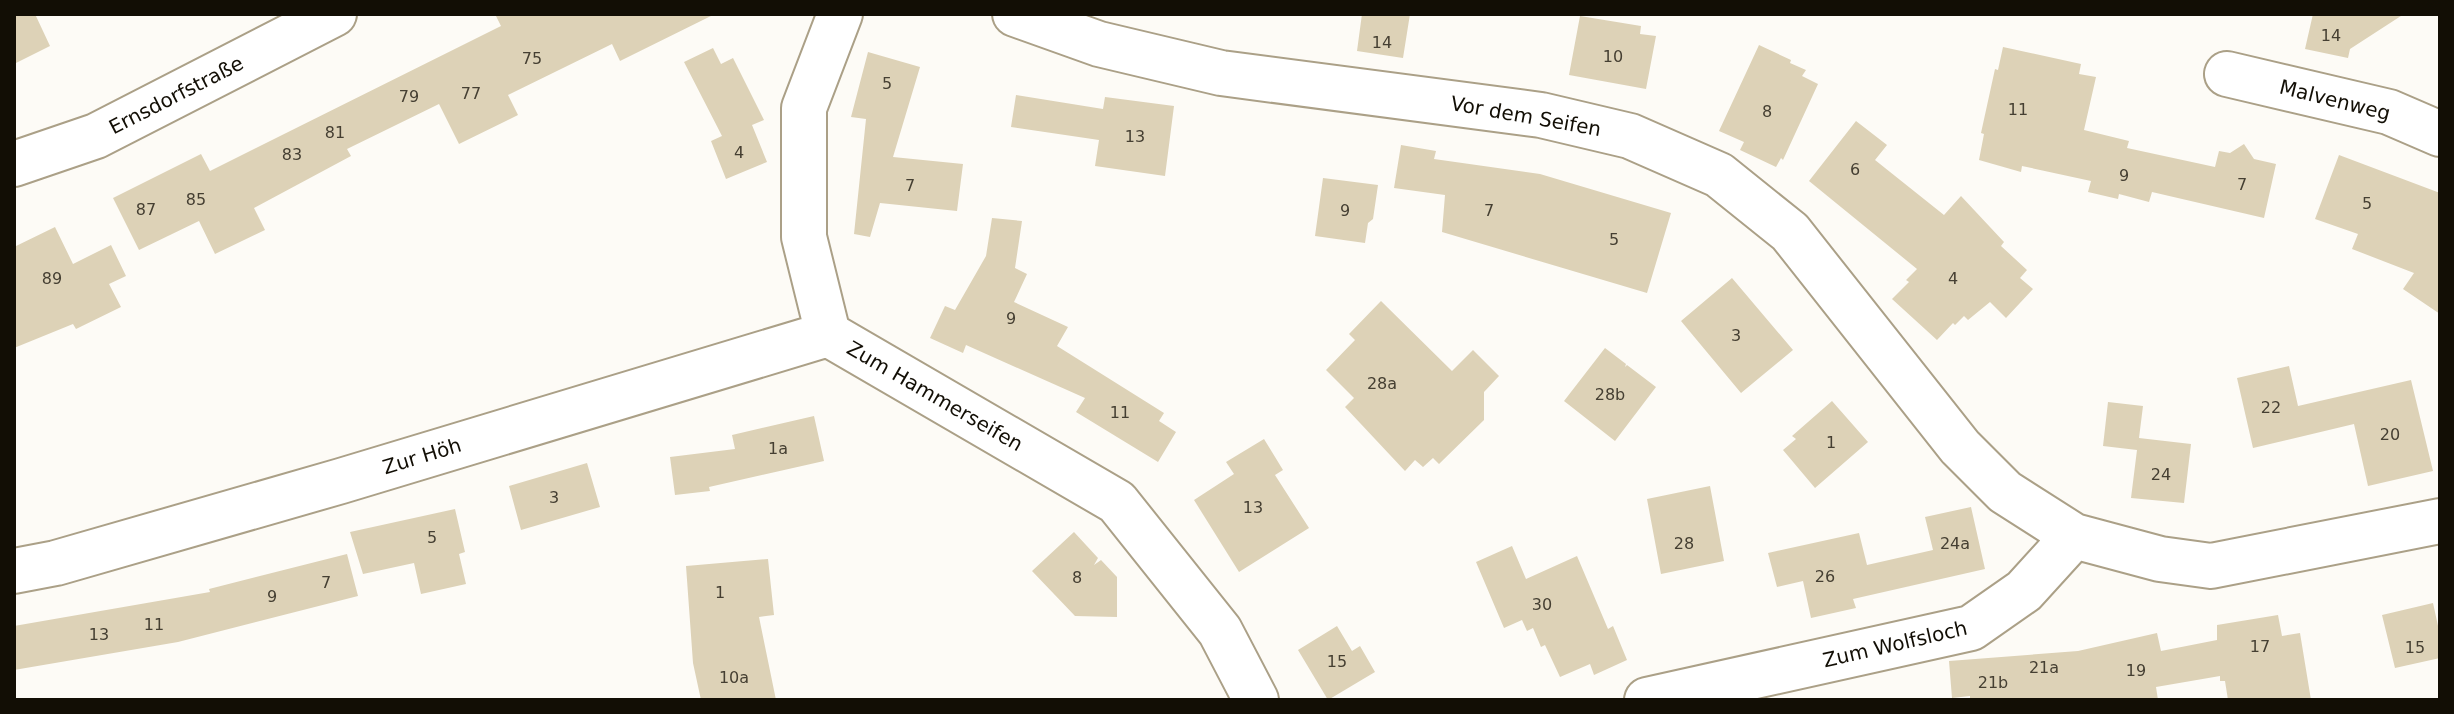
<svg xmlns="http://www.w3.org/2000/svg" width="2454" height="714" font-family="'DejaVu Sans',sans-serif">
<style>
.building{fill:#ddd2b7}
.lines{fill:none;stroke-linecap:round;stroke-linejoin:round}
.minor-casing{stroke:#aba087;stroke-width:48}
.minor{stroke:#fff;stroke-width:44}
.labels{text-anchor:middle;stroke-width:7;stroke-linejoin:round;paint-order:stroke}
.number-label{font-size:16px;fill:#453f32}
.street-label{font-size:20px;fill:#120e05;stroke:#fff}
</style>
<rect width="100%" height="100%" fill="#fdfbf6"/>
<path class="building" d="M14,14H35L50,46L14,64Z
M495,14H715L620,61L612,44L508,95L518,115L459,144L439,104L347,149L351,156L254,208L265,230L215,254L199,221L139,250L113,198L201,154L210,171L501,26Z
M1362,14H1410L1403,58L1357,51Z
M2313,14H2404L2350,49L2348,58L2305,49Z
M1580,16L1641,26L1640,34L1656,36L1646,89L1569,75Z
M1759,45L1791,60L1790,63L1806,70L1802,76L1818,84L1783,160L1781,158L1776,167L1740,150L1744,142L1719,131Z
M2003,47L2081,64L2079,74L2096,77L2084,130L2129,141L2127,148L2215,167L2219,151L2230,153L2244,144L2254,159L2276,164L2264,218L2152,192L2149,202L2119,194L2118,199L2088,192L2091,181L2022,166L2021,172L1979,160L1984,134L1981,133L1995,69L1998,70Z
M713,48L721,64L733,58L764,120L752,125L767,162L726,179L711,141L722,136L684,62Z
M868,52L920,67L893,157L963,164L957,211L880,203L870,237L854,234L866,119L851,117Z
M1016,95L1103,109L1105,97L1174,106L1165,176L1095,166L1099,140L1011,127Z
M1856,121L1887,145L1875,160L1944,215L1961,196L2004,242L2001,246L2027,270L2020,278L2033,289L2006,318L1990,302L1968,320L1964,316L1955,325L1953,323L1937,340L1892,299L1909,282L1906,280L1917,269L1809,181Z
M1401,145L1436,151L1434,159L1540,174L1671,213L1647,293L1442,232L1445,195L1394,188Z
M2339,155L2440,193V314L2403,289L2414,273L2352,249L2358,234L2315,219Z
M1323,178L1378,185L1373,219L1368,223L1365,243L1315,236Z
M992,218L1022,221L1015,268L1027,274L1014,302L1068,327L1057,346L1164,413L1159,421L1176,432L1158,462L1076,412L1085,398L966,345L963,353L930,338L945,306L955,310L986,256Z
M55,227L73,264L111,245L126,276L109,284L121,307L76,329L73,324L14,348V247Z
M1732,278L1793,350L1741,393L1681,321Z
M1381,301L1452,371L1473,350L1499,376L1484,392V420L1439,464L1433,458L1423,467L1415,460L1405,471L1345,407L1354,398L1326,370L1355,340L1349,334Z
M1605,348L1626,364L1625,367L1627,365L1656,387L1615,441L1564,401Z
M2289,366L2298,406L2411,380L2433,471L2368,486L2354,424L2253,448L2237,378Z
M1832,401L1868,442L1815,488L1783,450L1796,439L1792,436Z
M2108,402L2143,406L2139,438L2191,444L2184,503L2131,498L2137,450L2103,446Z
M814,416L824,461L709,487L710,491L675,495L670,457L735,449L732,435Z
M1264,439L1283,470L1275,475L1309,528L1239,572L1194,500L1234,474L1226,462Z
M587,463L600,507L521,530L509,486Z
M1710,486L1724,561L1661,574L1647,499Z
M1971,507L1985,569L1853,599L1856,608L1811,618L1803,581L1777,587L1768,553L1859,533L1867,565L1933,550L1925,517Z
M455,509L465,552L459,554L466,584L421,594L414,563L363,574L350,532Z
M1074,532L1098,558L1094,565L1101,560L1117,577V617L1075,616L1032,571Z
M1512,546L1526,579L1577,556L1608,629L1613,626L1627,660L1594,675L1590,664L1560,677L1545,645L1541,647L1533,628L1527,631L1522,620L1504,628L1476,562Z
M347,554L358,596L178,642L14,670V626L210,592L209,589Z
M768,559L774,615L759,617L776,700H701L693,663L686,566Z
M2433,603L2440,635V658L2395,668L2382,615Z
M2278,615L2282,636L2300,633L2311,700H2228L2225,681H2220V676L2156,687L2158,700H1970V696L1952,698L1949,661L2078,651L2157,633L2161,651L2217,640V625Z
M1337,626L1352,651L1360,646L1375,672L1328,700L1298,650Z"/>
<g class="lines">
<defs>
<path id="minor" d="M840,14L804,108V237L828,334L1117,502L1220,631L1256,700
M1015,14L1099,44L1221,73L1541,115L1630,136L1719,175L1790,232L1960,447L2005,492L2074,536
M2227,74L2389,112L2440,134
M14,164L96,136L334,14
M14,571L56,563L341,481L828,334
M1647,700L1971,628L2024,591L2074,536L2160,559L2211,566L2440,521"/>
</defs>
<use href="#minor" class="minor-casing"/>
<use href="#minor" class="minor"/>
</g>
<g class="labels">
<g class="number-label">
<text x="2331" y="41">14</text>
<text x="1382" y="48">14</text>
<text x="1613" y="62">10</text>
<text x="532" y="64">75</text>
<text x="887" y="89">5</text>
<text x="471" y="99">77</text>
<text x="409" y="102">79</text>
<text x="2018" y="115">11</text>
<text x="1767" y="117">8</text>
<text x="335" y="138">81</text>
<text x="1135" y="142">13</text>
<text x="739" y="158">4</text>
<text x="292" y="160">83</text>
<text x="1855" y="175">6</text>
<text x="2124" y="181">9</text>
<text x="2242" y="190">7</text>
<text x="910" y="191">7</text>
<text x="196" y="205">85</text>
<text x="2367" y="209">5</text>
<text x="146" y="215">87</text>
<text x="1345" y="216">9</text>
<text x="1489" y="216">7</text>
<text x="1614" y="245">5</text>
<text x="52" y="284">89</text>
<text x="1953" y="284">4</text>
<text x="1011" y="324">9</text>
<text x="1736" y="341">3</text>
<text x="1382" y="389">28a</text>
<text x="1610" y="400">28b</text>
<text x="2271" y="413">22</text>
<text x="1120" y="418">11</text>
<text x="2390" y="440">20</text>
<text x="1831" y="448">1</text>
<text x="778" y="454">1a</text>
<text x="2161" y="480">24</text>
<text x="554" y="503">3</text>
<text x="1253" y="513">13</text>
<text x="432" y="543">5</text>
<text x="1684" y="549">28</text>
<text x="1955" y="549">24a</text>
<text x="1825" y="582">26</text>
<text x="1077" y="583">8</text>
<text x="326" y="588">7</text>
<text x="720" y="598">1</text>
<text x="272" y="602">9</text>
<text x="1542" y="610">30</text>
<text x="154" y="630">11</text>
<text x="99" y="640">13</text>
<text x="2260" y="652">17</text>
<text x="2415" y="653">15</text>
<text x="1337" y="667">15</text>
<text x="2044" y="673">21a</text>
<text x="2136" y="676">19</text>
<text x="734" y="683">10a</text>
<text x="1993" y="688">21b</text>
</g>
<g class="street-label">
<text transform="translate(176 95) rotate(-27)" y="7">Ernsdorfstraße</text>
<text transform="translate(2335 100) rotate(14)" y="7">Malvenweg</text>
<text transform="translate(1526 116) rotate(10)" y="7">Vor dem Seifen</text>
<text transform="translate(935 396) rotate(30)" y="7">Zum Hammerseifen</text>
<text transform="translate(422 456) rotate(-17)" y="7">Zur Höh</text>
<text transform="translate(1895 644) rotate(-13)" y="7">Zum Wolfsloch</text>
</g>
</g>
<rect width="2454" height="714" fill="none" stroke="#120e05" stroke-width="32"/>
</svg>
